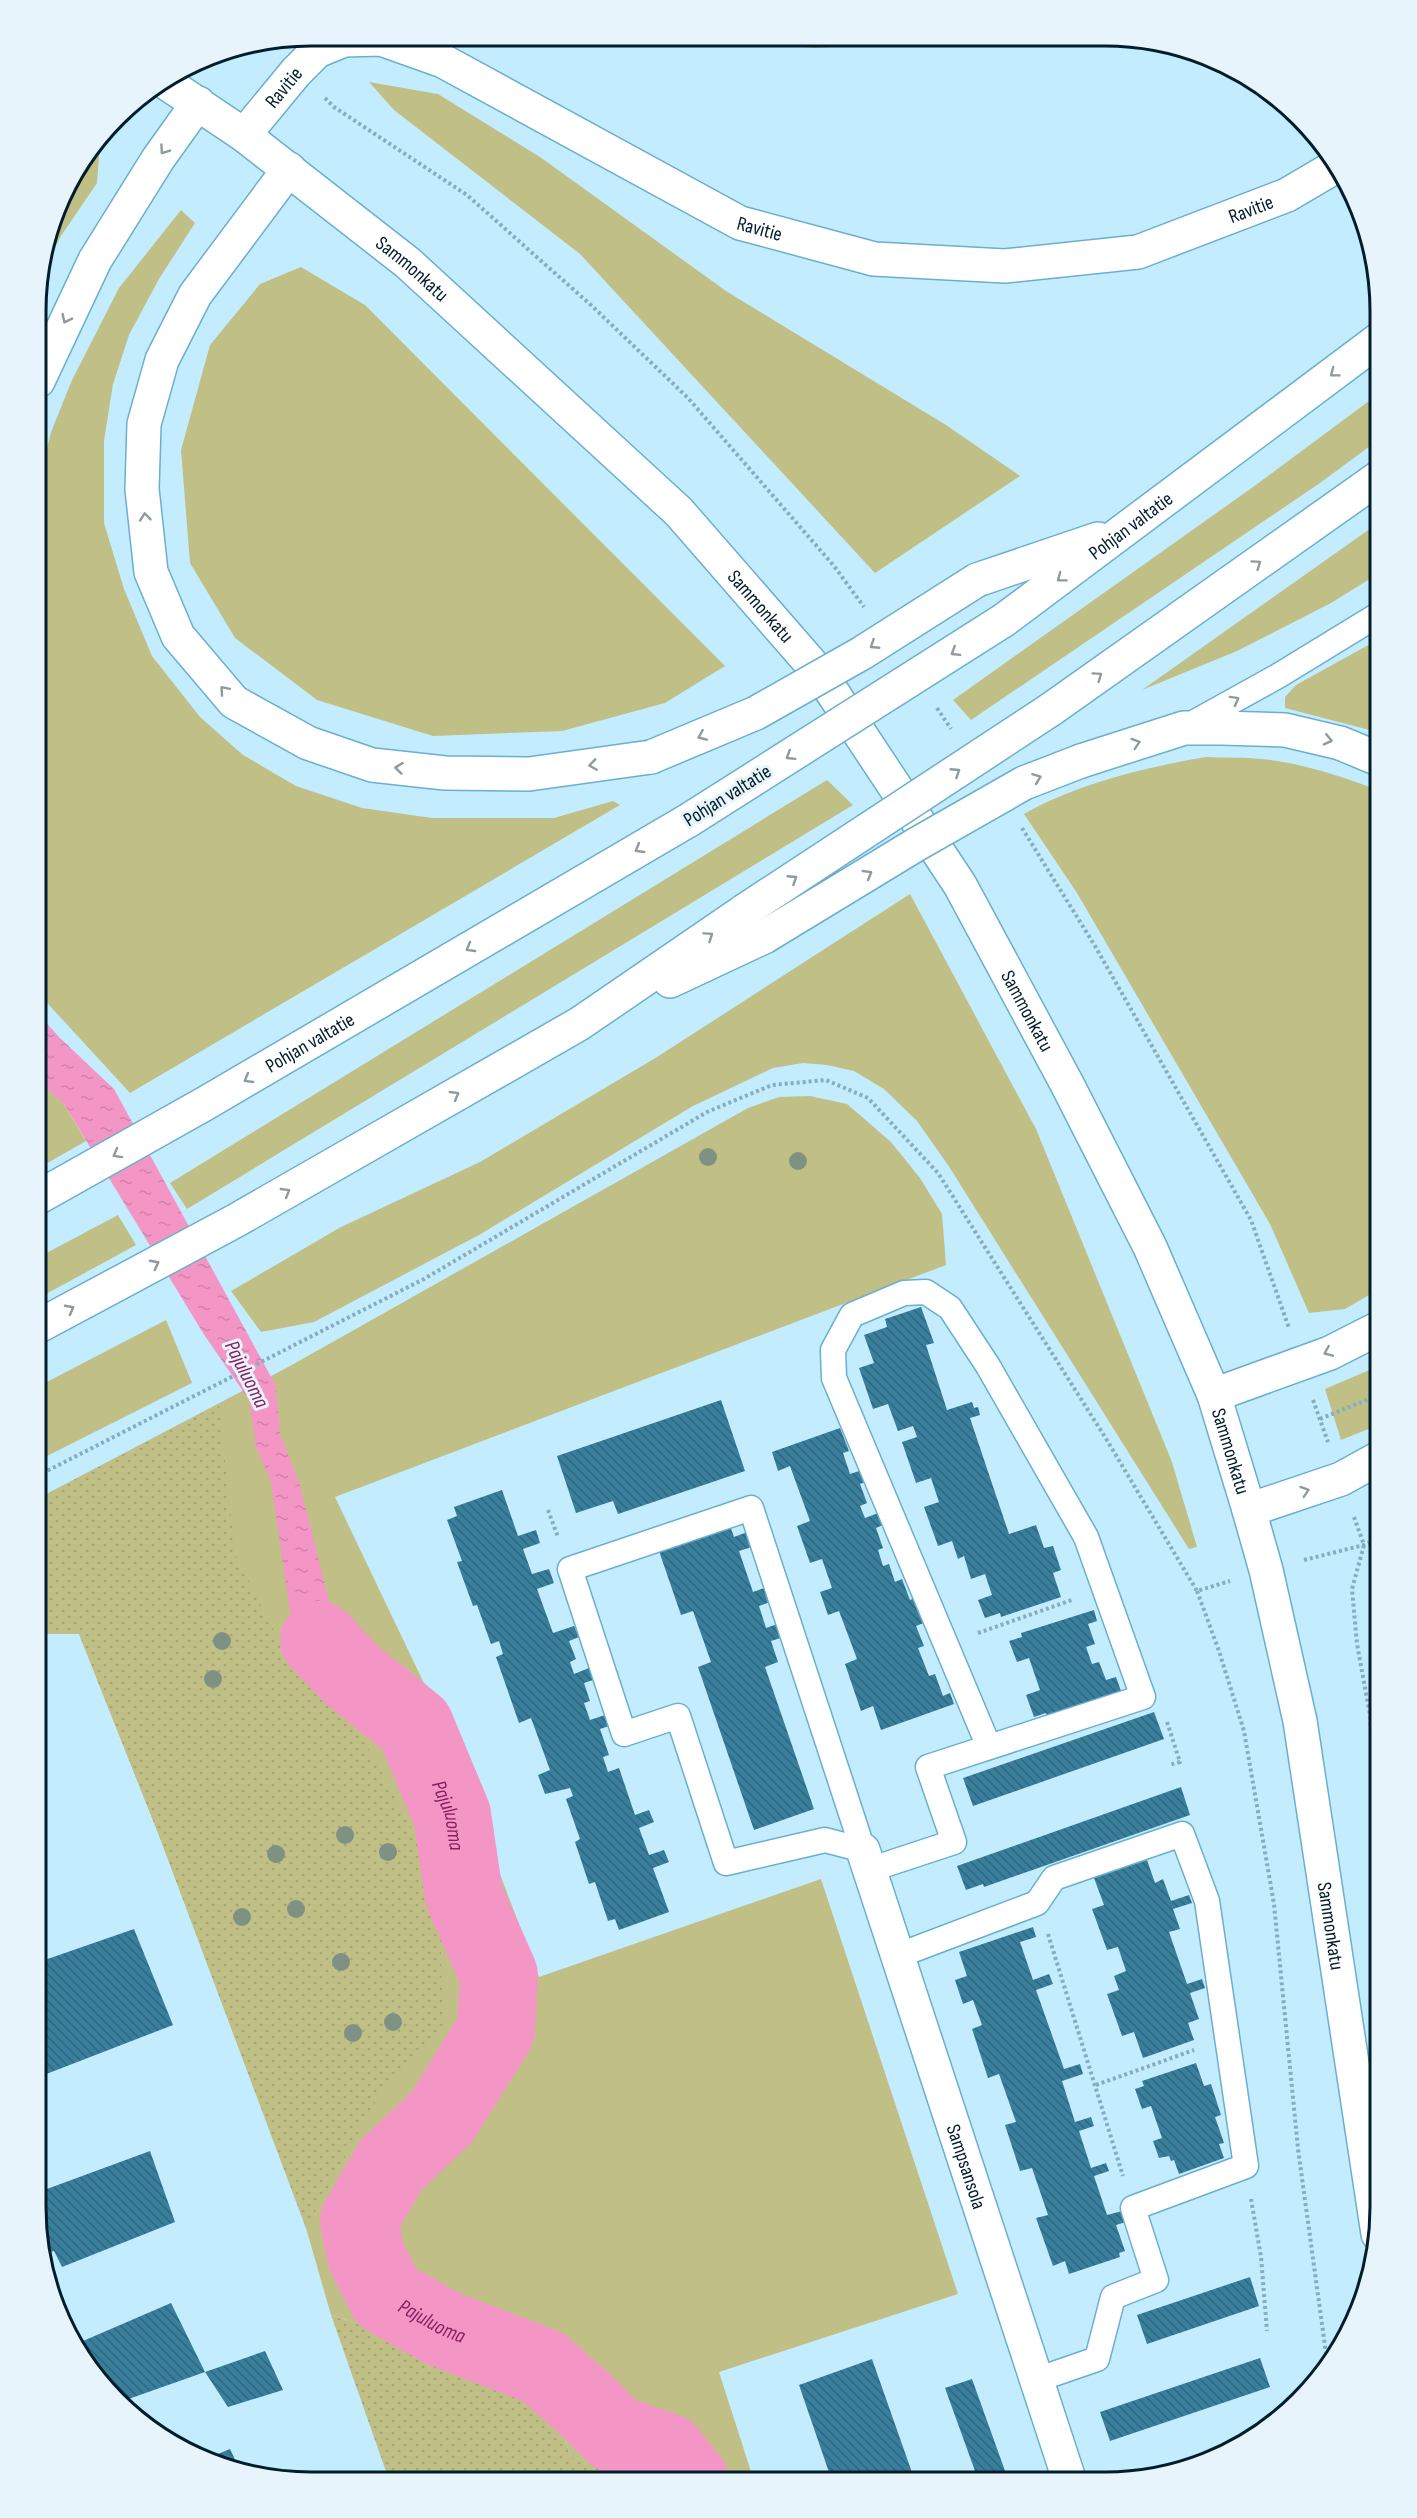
<svg xmlns="http://www.w3.org/2000/svg" width="1417" height="2518" font-family="'Sofia Sans Condensed',sans-serif">
<style>
.grass{fill:#c0c086}
.park{fill:url(#park-dots)}
.water{fill:url(#water-ripples)}
.lines{fill:none;stroke-linecap:round;stroke-linejoin:round}
.river{stroke:#f396c6;stroke-width:78}
.building{fill:url(#building-back-hatch)}
.lane-casing{stroke:#6aafcd;stroke-width:27}
.street-casing{stroke:#6aafcd;stroke-width:36}
.secondary-casing{stroke:#6aafcd;stroke-width:36}
.highway-casing{stroke:#6aafcd;stroke-width:36}
.path{stroke:#87acbc;stroke-width:4;stroke-dasharray:3 3;stroke-linecap:butt}
.lane{stroke:#fff;stroke-width:24}
.street{stroke:#fff;stroke-width:33}
.secondary{stroke:#fff;stroke-width:33}
.highway{stroke:#fff;stroke-width:33}
.highway-bridge-casing{stroke:#6aafcd;stroke-width:36;stroke-linecap:butt}
.highway-bridge{stroke:#fff;stroke-width:33}
.tree{fill:#7f9183}
.oneway{stroke:#8d9a9f}
.labels{text-anchor:middle;stroke-width:6;stroke-linejoin:round;paint-order:stroke}
.street-label{font-size:20px;fill:#021e2a;stroke:#e7f4fb}
.water-label{font-size:21px;font-style:italic;fill:#8a1f60;stroke:#e7f4fb}
.rim{fill:none;stroke:#021e2a;stroke-width:3}
</style>
<defs>
<pattern id="park-dots" width="8" height="8" patternUnits="userSpaceOnUse" patternTransform="scale(1.5)"><rect width="8" height="8" fill="#c0c086"/><path d="M2 2h.1M6 6h.1" fill="none" stroke="#a3a574" stroke-width="1.8" stroke-linecap="round"/></pattern>
<pattern id="water-ripples" width="26" height="14" patternUnits="userSpaceOnUse" patternTransform="scale(1.5)"><rect width="26" height="14" fill="#f396c6"/><path d="M2 4q2-2 4 0t4 0M15 11q2-2 4 0t4 0" fill="none" stroke="#cf81aa"/></pattern>
<pattern id="building-back-hatch" width="6" height="6" patternUnits="userSpaceOnUse" patternTransform="scale(1.5)"><rect width="6" height="6" fill="#397f9b"/><path d="M-1 5l2 2M0 0l6 6M5-1l2 2" fill="none" stroke="#2e677f"/></pattern>
</defs>
<rect width="100%" height="100%" fill="#c3ecff"/>
<path class="grass" d="M713,38L964,40L814,48Z
M369,82L438,94L540,157L726,291L946,425L1020,476L875,573L580,254L394,110Z
M100,143L97,183L61,236L38,281L65,189Z
M181,210L195,223L159,279L129,335L113,384L104,441V523L124,589L152,656L200,717L243,755L296,786L362,808L432,818H554L613,801L620,805L130,1093L37,992L38,487L51,432L72,380L119,288Z
M301,267L365,305L725,666L665,703L562,731L433,736L317,700L235,638L190,563L181,450L210,345L260,284Z
M1381,392V438L1320,483L971,720L953,700L1253,487Z
M1381,521V572L1331,603L1237,651L1142,690Z
M1381,638V733L1285,708V697L1296,685Z
M1206,757C1224,758 1244,757 1262,759C1303,763 1343,777 1381,791V1288L1345,1309L1309,1313L1270,1224L1077,893L1024,814C1077,784 1146,767 1206,757Z
M827,780L853,805L187,1209L170,1183Z
M910,894L1036,1129L1172,1462L1197,1547L1189,1549L948,1165L917,1121L884,1089L854,1071L827,1065L803,1063L773,1068L693,1106L479,1235L314,1322L261,1332L231,1291L341,1227L480,1162L657,1057Z
M37,1069L64,1104L86,1141L37,1169Z
M810,1096L847,1104L891,1142L920,1178L942,1214L946,1265L335,1497L442,1721L539,1977L821,1879L958,2294L719,2372L754,2481H647L639,2472L571,2457L551,2400L406,2339L331,2315L306,2228L160,1838L79,1634H37V1499L290,1366L748,1108L779,1097Z
M118,1215L136,1245L37,1299V1258Z
M166,1320L192,1383L37,1461V1387Z
M1381,1365V1424L1341,1440L1325,1389Z
M1381,1563V1674L1376,1653L1373,1605Z"/>
<path class="park" d="M219,1404L235,1554L286,1655L362,1737L439,1879L443,2027L378,2097L306,2228L160,1838L79,1634H37V1499Z
M331,2315L406,2339L551,2400L571,2457L639,2472L647,2481L389,2480Z"/>
<path class="water" d="M37,1013L60,1038L114,1089L276,1386L280,1434L300,1485L332,1613L363,1654L400,1687L395,1733L320,1675L292,1626L271,1482L256,1447L249,1400L203,1333L64,1104L37,1080Z"/>
<g class="lines">
<path class="river" id="s1" d="M319,1640L351,1674L415,1726L452,1815L464,1896L499,1975L496,2030L442,2117L391,2165L359,2220L366,2256L387,2297L444,2329L543,2367L586,2405L615,2434L667,2452L690,2481"/>
</g>
<path class="building" d="M921,1307L934,1343L926,1345L947,1410L972,1402L974,1408L978,1407L980,1415L970,1418L1009,1534L1036,1525L1044,1548L1053,1546L1061,1570L1053,1573L1061,1597L1001,1617L1000,1613L985,1618L978,1600L992,1595L985,1574L971,1579L964,1556L958,1559L952,1541L938,1546L924,1507L939,1502L931,1478L916,1483L902,1442L917,1437L913,1426L898,1431L888,1404L873,1409L859,1368L874,1363L864,1335L887,1327L885,1319Z
M721,1400L745,1471L618,1514L613,1501L576,1513L557,1456Z
M840,1428L849,1451L843,1453L850,1474L865,1469L870,1480L860,1484L867,1503L860,1506L865,1518L881,1512L885,1524L876,1528L883,1548L878,1550L883,1566L889,1564L895,1582L902,1579L910,1600L917,1597L926,1622L916,1626L924,1646L918,1648L929,1676L935,1674L943,1696L950,1693L954,1704L881,1730L873,1706L861,1711L845,1664L857,1659L839,1611L828,1615L820,1592L832,1588L822,1559L810,1563L797,1526L810,1521L790,1466L778,1471L772,1452Z
M502,1490L518,1536L536,1530L540,1543L523,1549L532,1574L549,1569L554,1583L537,1589L553,1633L574,1626L579,1637L569,1641L576,1659L570,1662L574,1674L589,1668L593,1680L584,1683L590,1701L584,1703L590,1720L605,1715L609,1726L600,1729L609,1755L603,1757L608,1772L619,1768L635,1815L649,1810L654,1822L639,1828L649,1855L664,1850L669,1862L653,1868L669,1912L619,1930L615,1919L608,1921L595,1882L589,1884L575,1842L580,1839L566,1799L573,1796L570,1788L545,1794L538,1775L550,1770L531,1718L519,1723L496,1657L503,1654L499,1641L491,1644L477,1605L473,1606L457,1562L462,1561L447,1520L457,1516L454,1507Z
M730,1526L734,1537L750,1531L755,1546L739,1551L753,1592L770,1586L775,1600L759,1606L766,1628L783,1622L787,1636L771,1641L778,1662L765,1667L814,1809L754,1830L698,1667L711,1662L693,1611L681,1615L659,1551Z
M1094,1610L1097,1621L1088,1624L1095,1644L1086,1647L1092,1664L1099,1662L1106,1680L1116,1677L1121,1691L1047,1716L1046,1713L1034,1717L1026,1695L1040,1690L1029,1658L1017,1662L1009,1641L1022,1637L1021,1633Z
M1154,1712L1164,1739L973,1806L963,1778Z
M1181,1787L1190,1815L984,1887L983,1884L966,1890L957,1866Z
M1147,1860L1155,1883L1163,1879L1171,1901L1189,1895L1192,1903L1173,1909L1180,1929L1169,1932L1187,1984L1202,1979L1205,1988L1190,1993L1199,2019L1188,2023L1194,2040L1143,2058L1134,2032L1122,2036L1107,1994L1119,1990L1114,1976L1126,1971L1118,1947L1107,1950L1092,1909L1104,1905L1094,1878Z
M1033,1927L1036,1937L1020,1942L1033,1980L1049,1974L1053,1984L1036,1990L1064,2069L1080,2064L1083,2074L1062,2081L1075,2122L1091,2117L1094,2126L1079,2131L1091,2168L1106,2163L1109,2171L1094,2176L1107,2215L1122,2211L1126,2222L1116,2225L1125,2251L1119,2253L1120,2257L1069,2274L1065,2261L1053,2266L1036,2218L1048,2215L1032,2168L1020,2171L1005,2125L1016,2122L999,2074L988,2078L972,2029L982,2025L973,2000L963,2004L955,1980L967,1976L959,1952Z
M134,1929L173,2025L36,2078V1963Z
M1196,2063L1204,2086L1211,2084L1221,2115L1215,2117L1224,2143L1219,2144L1224,2158L1179,2174L1174,2160L1171,2161L1169,2156L1159,2158L1153,2141L1162,2138L1151,2106L1142,2109L1135,2089L1144,2086L1142,2081Z
M150,2151L175,2222L62,2267L54,2251L44,2254L36,2193Z
M1250,2277L1259,2306L1147,2344L1137,2315Z
M171,2303L205,2372L120,2402L93,2374L76,2344Z
M265,2351L283,2390L228,2407L205,2372Z
M1260,2358L1270,2387L1110,2441L1100,2412Z
M872,2359L915,2481H832L799,2385Z
M972,2379L1009,2482H979L945,2388Z
M230,2449L240,2470L203,2460Z"/>
<g class="lines">
<defs>
<path id="lane" d="M1186,727L1278,676L1381,613
M751,1508L863,1850L825,1840L726,1863L678,1716L624,1734L570,1569Z
M869,1870L954,1842L928,1767L1143,1697L1086,1537L988,1366L950,1308L926,1292L904,1293L852,1315L833,1350L834,1378L989,1747
M897,1956L1037,1903L1054,1878L1182,1834L1207,1901L1246,2166L1133,2208L1156,2280L1113,2297L1097,2359L1036,2380"/>
<g id="street">
<path id="s2" d="M244,135L296,72L317,51L344,40L381,39L443,61L740,223L874,259L1005,266L1138,252L1287,195L1338,165"/>
<path id="s3" d="M863,1850L1070,2482"/>
</g>
<g id="secondary">
<path id="s4" d="M165,82L244,135L408,263L679,512L821,675L960,885L1067,1084L1150,1247L1214,1395L1249,1510L1266,1570L1300,1721L1378,2234"/>
</g>
<g id="highway">
<path d="M289,169L195,295L162,360L144,424L142,489L151,572L178,636L234,702L308,743L372,765L445,773L529,774L651,757"/>
<path d="M38,381L95,260L158,159L198,103"/>
<path d="M977,580L1098,539"/>
<path id="s5" d="M1004,620L1381,338"/>
<path d="M1050,710L1381,476"/>
<path d="M1081,761L1184,728H1222L1285,730L1340,743L1381,760"/>
<path d="M670,981L764,937"/>
<path id="s6" d="M37,1198L206,1103L689,820"/>
<path d="M37,1327L235,1221L579,1024L744,911"/>
<path d="M1214,1395L1330,1353L1381,1327"/>
<path d="M1249,1510L1341,1479L1381,1457"/>
</g>
</defs>
<use href="#lane" class="lane-casing"/>
<use href="#street" class="street-casing"/>
<use href="#secondary" class="secondary-casing"/>
<use href="#highway" class="highway-casing"/>
<path class="path" d="M325,98L334,107L467,195L592,306L688,398L834,566L864,607
M937,708L951,729
M1022,828L1095,946L1251,1220L1289,1328
M1313,1400L1328,1442
M1320,1419L1381,1394
M37,1476L424,1279L707,1112L772,1085L826,1080L868,1098L938,1173L1105,1437L1197,1591L1230,1581
M548,1510L558,1537
M1354,1517L1364,1545L1352,1589L1357,1644L1370,1715L1380,1879
M1304,1560L1364,1545L1381,1537
M1197,1591L1219,1651L1244,1731L1274,1904L1298,2149L1328,2368
M978,1633L1072,1600
M1167,1722L1180,1762L1169,1765
M1048,1934L1123,2176
M1096,2085L1194,2050
M1251,2199L1261,2257L1267,2331"/>
<use href="#lane" class="lane"/>
<use href="#street" class="street"/>
<use href="#secondary" class="secondary"/>
<use href="#highway" class="highway"/>
<defs>
<path id="highway-bridge" d="M651,757L756,713L862,653L977,580
M689,820L1004,620
M744,911L1050,710
M764,937L917,844L1024,783L1081,761"/>
</defs>
<use href="#highway-bridge" class="highway-bridge-casing"/>
<use href="#highway-bridge" class="highway-bridge"/>
</g>
<g class="tree">
<circle cx="708" cy="1157" r="9"/>
<circle cx="798" cy="1161" r="9"/>
<circle cx="222" cy="1641" r="9"/>
<circle cx="213" cy="1679" r="9"/>
<circle cx="345" cy="1835" r="9"/>
<circle cx="388" cy="1852" r="9"/>
<circle cx="276" cy="1854" r="9"/>
<circle cx="296" cy="1909" r="9"/>
<circle cx="242" cy="1917" r="9"/>
<circle cx="341" cy="1962" r="9"/>
<circle cx="393" cy="2022" r="9"/>
<circle cx="353" cy="2033" r="9"/>
</g>
<defs><path id="oneway-chevron" d="M-2-3.5L2.5 0L-2 3.5" fill="none" stroke-width="1.6" stroke-linecap="round" stroke-linejoin="round" transform="scale(1.5)"/></defs>
<g class="oneway">
<use href="#oneway-chevron" transform="translate(164 150) rotate(125)"/>
<use href="#oneway-chevron" transform="translate(66 319) rotate(116)"/>
<use href="#oneway-chevron" transform="translate(1334 373) rotate(143)"/>
<use href="#oneway-chevron" transform="translate(145 517) rotate(-96)"/>
<use href="#oneway-chevron" transform="translate(1257 564) rotate(-35)"/>
<use href="#oneway-chevron" transform="translate(1061 578) rotate(143)"/>
<use href="#oneway-chevron" transform="translate(874 645) rotate(147)"/>
<use href="#oneway-chevron" transform="translate(955 652) rotate(148)"/>
<use href="#oneway-chevron" transform="translate(1098 676) rotate(-35)"/>
<use href="#oneway-chevron" transform="translate(224 690) rotate(-131)"/>
<use href="#oneway-chevron" transform="translate(1235 700) rotate(-29)"/>
<use href="#oneway-chevron" transform="translate(702 736) rotate(157)"/>
<use href="#oneway-chevron" transform="translate(1328 740) rotate(13)"/>
<use href="#oneway-chevron" transform="translate(1136 743) rotate(-18)"/>
<use href="#oneway-chevron" transform="translate(790 756) rotate(148)"/>
<use href="#oneway-chevron" transform="translate(593 765) rotate(172)"/>
<use href="#oneway-chevron" transform="translate(399 768) rotate(-174)"/>
<use href="#oneway-chevron" transform="translate(956 772) rotate(-33)"/>
<use href="#oneway-chevron" transform="translate(1037 778) rotate(-21)"/>
<use href="#oneway-chevron" transform="translate(639 849) rotate(150)"/>
<use href="#oneway-chevron" transform="translate(868 874) rotate(-31)"/>
<use href="#oneway-chevron" transform="translate(793 879) rotate(-33)"/>
<use href="#oneway-chevron" transform="translate(709 936) rotate(-34)"/>
<use href="#oneway-chevron" transform="translate(470 948) rotate(150)"/>
<use href="#oneway-chevron" transform="translate(248 1079) rotate(150)"/>
<use href="#oneway-chevron" transform="translate(455 1095) rotate(-30)"/>
<use href="#oneway-chevron" transform="translate(117 1154) rotate(151)"/>
<use href="#oneway-chevron" transform="translate(286 1192) rotate(-30)"/>
<use href="#oneway-chevron" transform="translate(155 1264) rotate(-28)"/>
<use href="#oneway-chevron" transform="translate(70 1309) rotate(-28)"/>
<use href="#oneway-chevron" transform="translate(1328 1352) rotate(157)"/>
<use href="#oneway-chevron" transform="translate(1305 1491) rotate(-18)"/>
</g>
<g class="labels">
<g class="street-label">
<text dy="7" stroke="none"><textPath href="#s2" startOffset="62">Ravitie</textPath></text>
<text dy="7" stroke="none"><textPath href="#s2" startOffset="1106">Ravitie</textPath></text>
<text dy="7" stroke="none"><textPath href="#s2" startOffset="602">Ravitie</textPath></text>
<text dy="7" stroke="none"><textPath href="#s4" startOffset="310">Sammonkatu</textPath></text>
<text dy="7" stroke="none"><textPath href="#s5" startOffset="158">Pohjan valtatie</textPath></text>
<text dy="7" stroke="none"><textPath href="#s4" startOffset="796">Sammonkatu</textPath></text>
<text transform="translate(727 795) rotate(-32)" y="7">Pohjan valtatie</text>
<text dy="7" stroke="none"><textPath href="#s4" startOffset="1282">Sammonkatu</textPath></text>
<text dy="7" stroke="none"><textPath href="#s6" startOffset="314">Pohjan valtatie</textPath></text>
<text dy="7" stroke="none"><textPath href="#s4" startOffset="1768">Sammonkatu</textPath></text>
<text dy="7" stroke="none"><textPath href="#s4" startOffset="2254">Sammonkatu</textPath></text>
<text dy="7" stroke="none"><textPath href="#s3" startOffset="333">Sampsansola</textPath></text>
</g>
<g class="water-label">
<text transform="translate(247 1374) rotate(63)" y="7">Pajuluoma</text>
<text dy="7" stroke="none"><textPath href="#s1" startOffset="225">Pajuluoma</textPath></text>
<text dy="7" stroke="none"><textPath href="#s1" startOffset="819">Pajuluoma</textPath></text>
</g>
</g>
<path d="M0 0H1417V2518H0ZM311 46H1105A265 265 0 0 1 1370 311V2207A265 265 0 0 1 1105 2472H311A265 265 0 0 1 46 2207V311A265 265 0 0 1 311 46Z" fill="#e7f4fb" fill-rule="evenodd"/>
<path class="rim" d="M311 46H1105A265 265 0 0 1 1370 311V2207A265 265 0 0 1 1105 2472H311A265 265 0 0 1 46 2207V311A265 265 0 0 1 311 46Z"/>
</svg>
